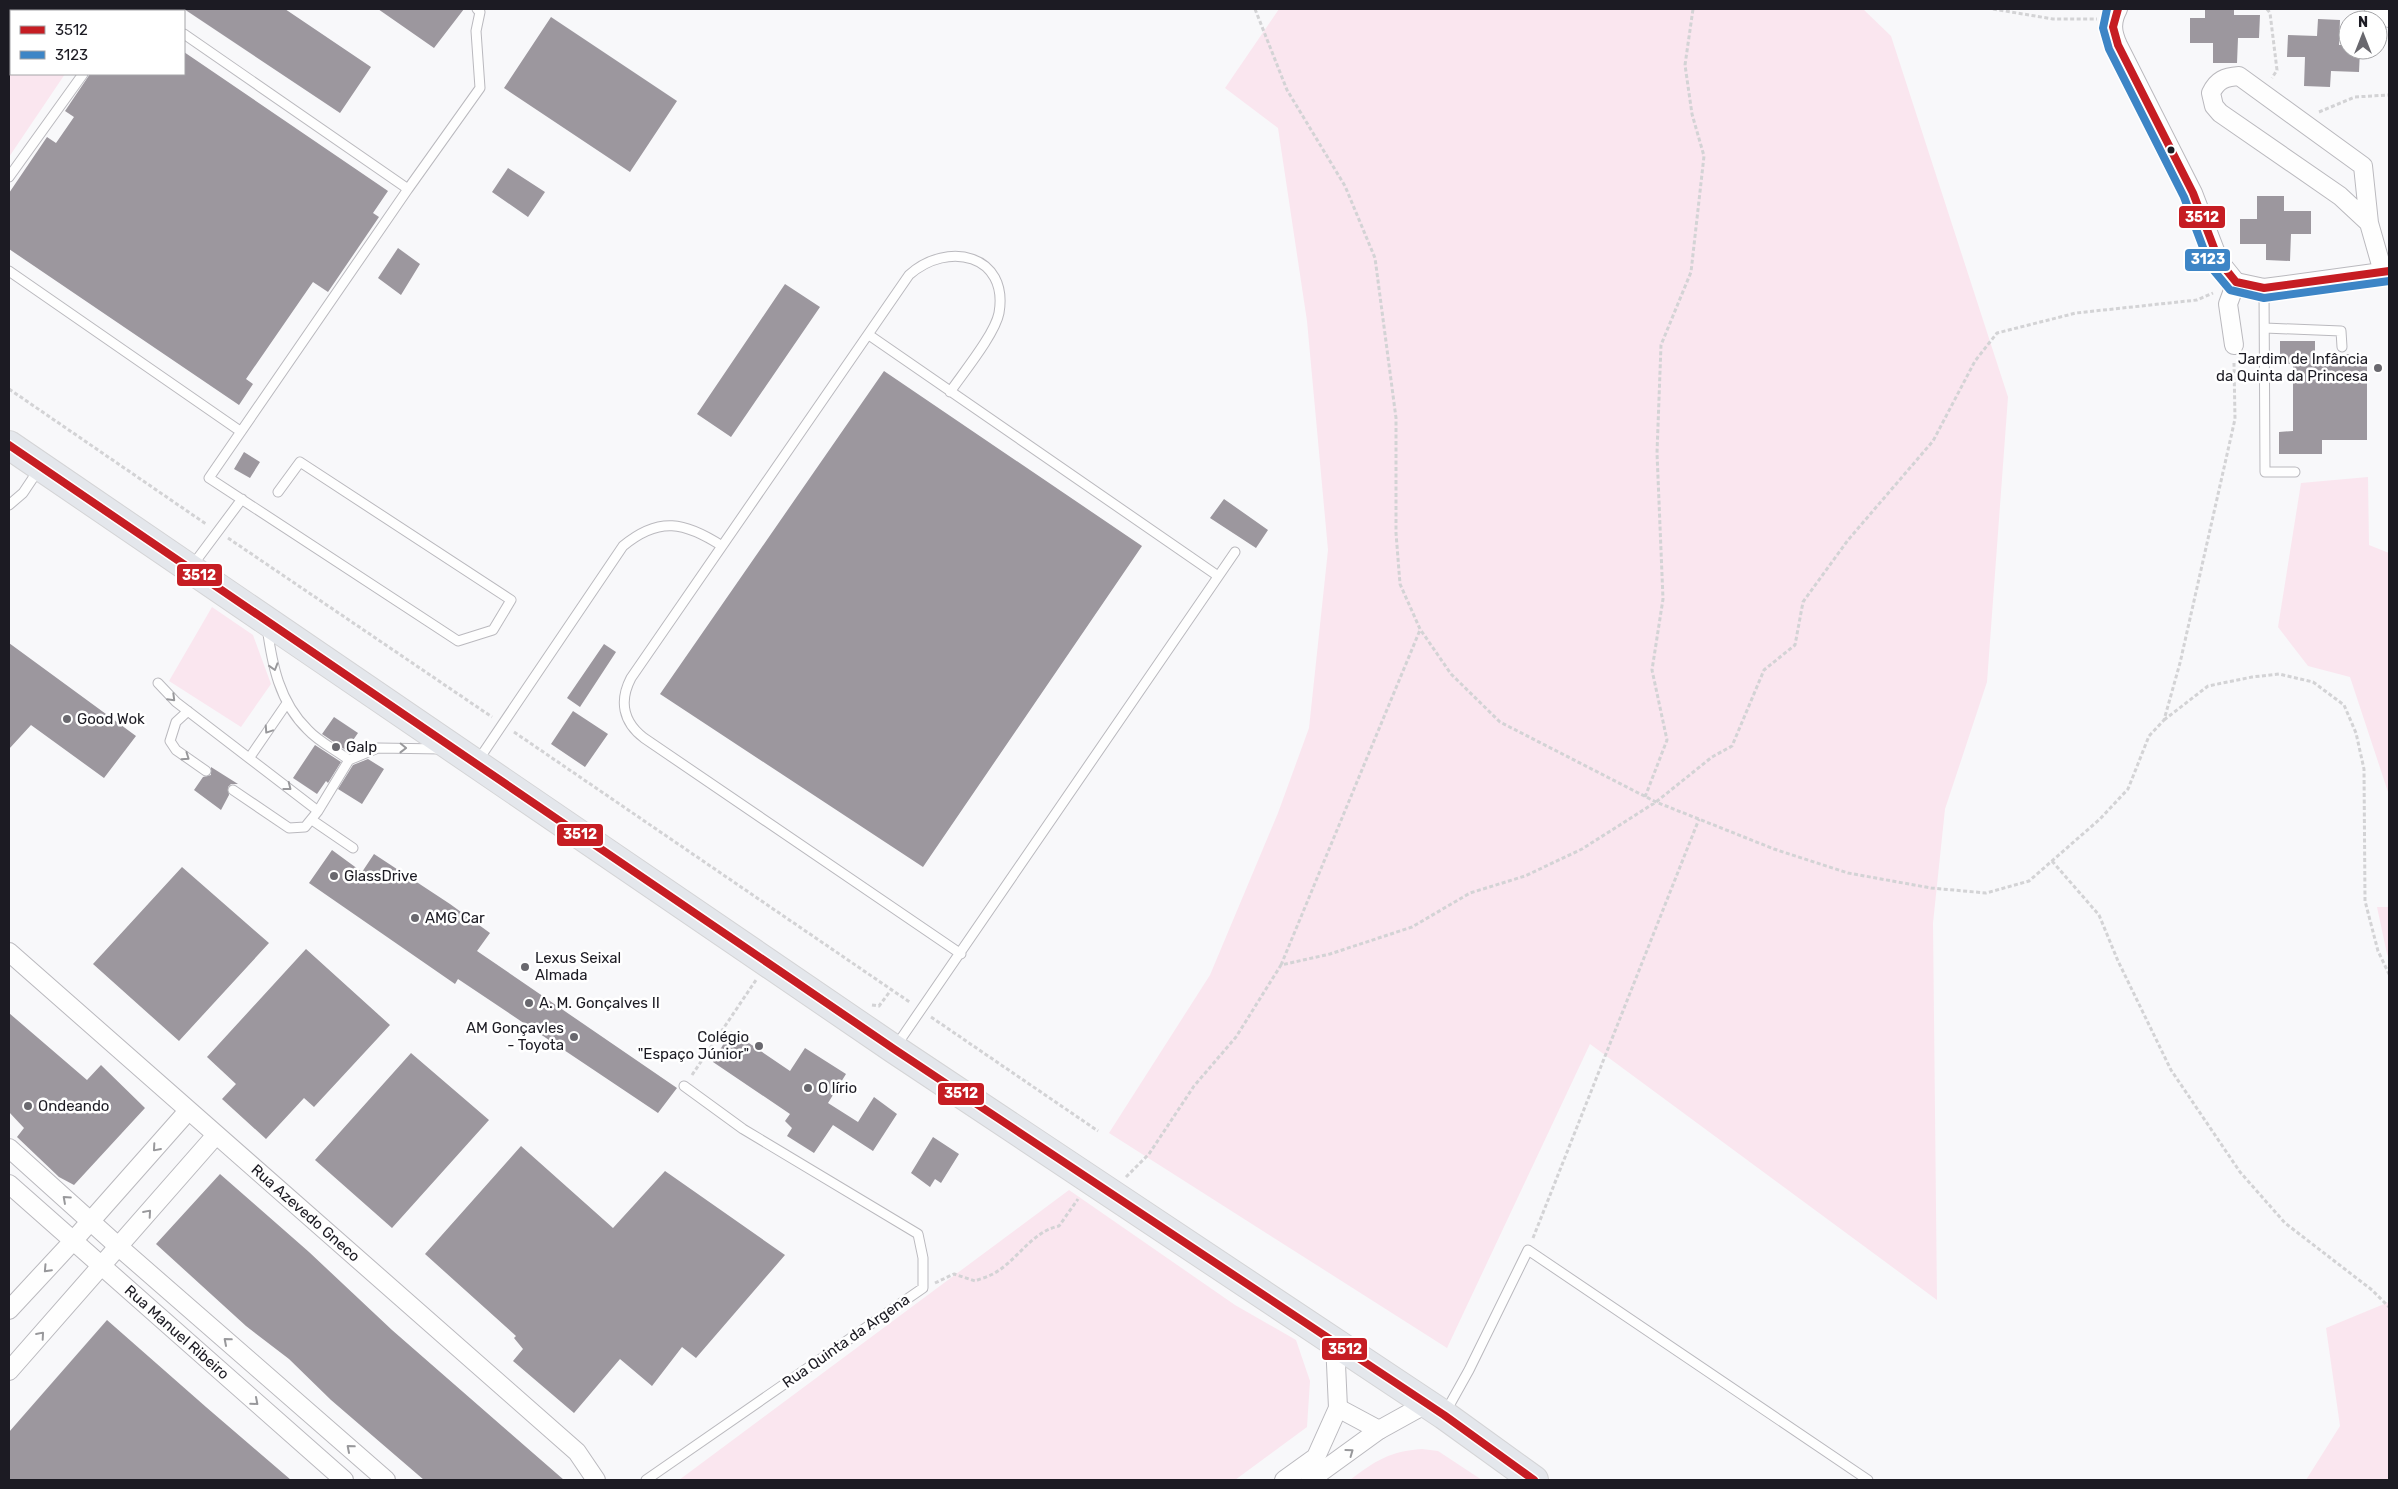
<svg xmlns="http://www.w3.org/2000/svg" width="2398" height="1489" font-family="Rubik,sans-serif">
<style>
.green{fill:#fae6ef}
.building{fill:#9c979e}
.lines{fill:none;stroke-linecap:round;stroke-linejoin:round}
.lane-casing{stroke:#bab9be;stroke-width:11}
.street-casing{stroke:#bab9be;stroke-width:20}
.primary-casing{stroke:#d4d4d6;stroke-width:30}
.path{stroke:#d3d3d5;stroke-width:3;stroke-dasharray:4 2.5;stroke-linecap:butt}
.lane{stroke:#fefefe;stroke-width:9}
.street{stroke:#fefefe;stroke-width:18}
.primary{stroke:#e4e7ec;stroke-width:28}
.bus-1-casing{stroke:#fff;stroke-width:11}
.bus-2-casing{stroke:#fff;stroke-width:11}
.bus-1{stroke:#c61d23;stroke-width:8}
.bus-2{stroke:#3d85c6;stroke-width:8}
.oneway{stroke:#98989b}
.bus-dot{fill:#1c1b23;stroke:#fff;stroke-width:2}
.poi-dot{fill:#69686e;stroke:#fff;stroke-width:2}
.labels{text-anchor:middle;stroke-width:5;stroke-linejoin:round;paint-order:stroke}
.poi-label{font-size:15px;fill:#1c1b23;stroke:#fff;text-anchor:start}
.street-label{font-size:15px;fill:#1c1b23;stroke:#fff}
.line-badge{stroke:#fff;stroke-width:2}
.badge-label{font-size:14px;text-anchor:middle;font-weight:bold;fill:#fff}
</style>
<rect width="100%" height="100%" fill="#f8f8fa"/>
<path class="green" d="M9,9H110L108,11H11V74H65L9,157Z
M1279,9H1863L1891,36L2008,397L1987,682L1945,809L1933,923L1937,1300L1590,1044L1447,1348L1109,1133L1210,975L1278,813L1309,728L1328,550L1307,321L1278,128L1225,88Z
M2368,477L2369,545L2389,553V795L2350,677L2308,666L2278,627L2301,483Z
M212,607L253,635L271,684L241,727L169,681Z
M2377,907H2389V958L2387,954Z
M1069,1190L1235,1305L1296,1340L1310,1381L1307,1427L1235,1480H679Z
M2389,1302V1480H2306L2340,1426L2326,1328Z
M1422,1449L1438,1451L1482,1480H1350C1375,1461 1390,1451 1422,1449Z"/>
<path class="building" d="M184,9H285L371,67L340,113Z
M378,9H464L434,48Z
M2205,9H2234V15H2260L2259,38H2238L2237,63H2213V43H2190V18H2205Z
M551,17L677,101L630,172L504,88Z
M2318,19L2340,20L2339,45H2348V50H2360L2359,72L2331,71L2330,87L2304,86L2305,57H2287L2288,35L2317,36Z
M184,52L388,191L373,213L379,217L328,292L313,282L246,379L253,384L239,405L9,249V193L47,137L56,143L74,117L65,111L90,74H184Z
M508,168L545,192L528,217L492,192Z
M2257,196H2284V211H2311V234H2291L2290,261L2266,260V244H2240V219H2257Z
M398,248L420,264L401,295L378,278Z
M785,284L820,307L731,437L697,414Z
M2280,341H2315V354H2367V440H2322V454H2279V432L2293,431V364H2280Z
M884,371L1142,546L923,867L660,694Z
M244,452L260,462L250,478L234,469Z
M1224,499L1268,530L1256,548L1210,518Z
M9,643L136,736L104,778L31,725L9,749Z
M604,644L616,652L580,707L567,698Z
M573,711L608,734L585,767L551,744Z
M334,717L358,733L349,746L355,751L350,753L322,734Z
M315,745L341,762L328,783L326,781L317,794L293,778Z
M368,759L384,769L362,804L338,789L353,765Z
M211,767L238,784H231L228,787L229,795L221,810L194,790L203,777L211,775Z
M332,850L362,872L374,854L450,904L490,933L477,951L677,1088L658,1113L458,979L455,984L309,883Z
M182,867L269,943L179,1041L93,964Z
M306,949L390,1025L314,1107L304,1098L266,1139L222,1099L236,1084L207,1057Z
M9,1013L87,1080L101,1065L145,1108L74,1185L59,1177L17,1137L24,1128L9,1112Z
M731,1031L790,1071L805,1048L846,1074L828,1103L858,1122L874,1097L897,1114L873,1151L833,1125L814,1153L787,1136L792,1128L785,1121L790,1114L713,1062Z
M411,1053L489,1120L392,1228L315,1160Z
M933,1137L959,1154L941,1183L935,1179L930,1187L911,1173Z
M521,1146L613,1228L665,1171L785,1255L696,1358L682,1347L652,1386L620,1359L574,1413L513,1361L523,1349L514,1338L516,1336L425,1254Z
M220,1174L309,1252L392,1330L564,1480H424L331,1400L289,1359L246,1326L156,1244Z
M107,1320L206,1407L291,1480H9V1432Z"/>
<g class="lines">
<defs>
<path id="lane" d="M147,9L151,11
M128,11L129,9
M184,34L408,189L209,478L458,641L493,630L511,600L300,462L278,492
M9,177L83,74
M408,189L480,88L476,31L480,12L477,9
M9,271L240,431
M2264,288L2265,472H2295
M2265,328L2341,331L2342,347
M869,335L1218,576
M950,392C963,373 995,334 999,313C1009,255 948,240 909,275L631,678C619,701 623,722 644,738L961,954
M9,505L23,493L39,469
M192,566L242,499
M267,627C272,664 279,702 308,730C319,742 336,750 349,760L378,748L442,749
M158,683L176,702L318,811L349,760
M188,711L176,722L170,741L176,750L206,771
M250,757L287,703
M477,762L623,546C659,516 685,522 722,546
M233,790L289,828L305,827L318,811
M312,820L353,848
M896,1046L1235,552
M1445,1413L1469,1370L1528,1250L1868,1480
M646,1480L923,1288V1258L918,1234L743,1129L684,1086"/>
<g id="street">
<path d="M2118,9C2111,22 2112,32 2118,45L2193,193L2219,261L2236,282L2264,288L2389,271"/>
<path d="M2374,9L2389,18"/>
<path d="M2369,223L2340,196L2220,113L2214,106L2211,93C2217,80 2225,77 2239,76L2363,166L2369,223L2383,272"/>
<path d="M2234,345L2228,304L2236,282"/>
<path id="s1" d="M9,952L577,1452L596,1480"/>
<path d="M9,1148L119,1247L386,1480"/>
<path id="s2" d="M9,1184L344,1480"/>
<path d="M9,1310L73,1241L188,1111"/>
<path d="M9,1371L216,1135"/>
<path d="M1338,1408L1379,1430"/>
<path d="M1284,1480L1316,1457L1338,1408L1335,1342"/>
<path d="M1310,1480L1379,1430L1426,1404"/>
</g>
<path id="primary" d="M9,445L894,1049L1444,1415L1534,1480"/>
</defs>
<use href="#lane" class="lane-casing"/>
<use href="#street" class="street-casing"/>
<use href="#primary" class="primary-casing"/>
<path class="path" d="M1255,9L1287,90L1345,186L1375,258L1396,418V533L1400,584L1420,629L1451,674L1500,722L1656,802L1774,849L1848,873L1931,888L1986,893L2029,881L2100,819L2128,789L2149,736L2164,720L2180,663L2235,419L2234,363
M1993,9L2053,19H2097
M2267,9L2270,13L2277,70L2272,78
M2319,112L2355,97L2389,95
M9,389L206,524
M228,538L492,717
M2164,720L2208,686L2252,677L2279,674L2313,682L2344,705L2356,733L2364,769L2365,901L2378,951L2389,974
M514,732L911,1003
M1645,797L1667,740L1652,670L1663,599L1657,453L1661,345L1691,272L1704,156L1692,114L1685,65L1693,9
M2052,861L2099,915L2118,961L2171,1070L2240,1172L2285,1223L2372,1290L2389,1307
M1281,965L1420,630
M872,1005L879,1006L891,990
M931,1017L1098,1131
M692,1075L756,980
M1126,1177L1149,1154L1194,1086L1236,1037L1281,965L1330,954L1412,927L1470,893L1525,876L1582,849L1656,802L1712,757L1732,746L1764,670L1795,645L1803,602L1848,540L1933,441L1975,361L1997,333L2076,313L2197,300L2213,293
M1533,1238L1699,819
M935,1283L954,1274L975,1281C980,1279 987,1277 993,1274C1017,1261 1031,1232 1059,1226L1078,1199"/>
<use href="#lane" class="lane"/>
<use href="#street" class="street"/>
<use href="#primary" class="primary"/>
<defs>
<path id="bus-1" d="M2118,9L2113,27L2118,45L2193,193L2219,261L2236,282L2264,288L2389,271
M9,445L894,1049L1444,1415L1534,1480"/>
<path id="bus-2" d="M2107,9L2103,28L2109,49L2184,197L2210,266L2230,290L2264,298L2389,281"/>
</defs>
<use href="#bus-1" class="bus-1-casing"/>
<use href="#bus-2" class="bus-2-casing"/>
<use href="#bus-1" class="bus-1"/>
<use href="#bus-2" class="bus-2"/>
</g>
<defs><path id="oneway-chevron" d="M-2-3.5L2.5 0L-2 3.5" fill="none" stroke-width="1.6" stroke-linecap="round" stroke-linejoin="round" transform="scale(1.25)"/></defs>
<g class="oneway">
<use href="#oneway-chevron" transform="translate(274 667) rotate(73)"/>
<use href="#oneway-chevron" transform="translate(172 698) rotate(45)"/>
<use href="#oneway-chevron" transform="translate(268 730) rotate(124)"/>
<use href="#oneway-chevron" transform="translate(403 748) rotate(1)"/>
<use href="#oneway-chevron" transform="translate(186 757) rotate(35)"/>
<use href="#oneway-chevron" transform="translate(288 787) rotate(38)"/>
<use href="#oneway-chevron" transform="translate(156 1148) rotate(131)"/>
<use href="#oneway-chevron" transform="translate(66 1199) rotate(-138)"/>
<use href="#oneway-chevron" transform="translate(148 1213) rotate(-49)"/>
<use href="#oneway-chevron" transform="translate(47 1269) rotate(133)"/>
<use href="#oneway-chevron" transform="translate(41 1335) rotate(-49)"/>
<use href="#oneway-chevron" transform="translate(227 1341) rotate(-139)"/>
<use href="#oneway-chevron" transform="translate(255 1402) rotate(41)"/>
<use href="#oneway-chevron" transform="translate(350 1448) rotate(-139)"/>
<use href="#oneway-chevron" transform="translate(1350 1452) rotate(-36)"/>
</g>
<circle class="bus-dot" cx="2171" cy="150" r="4.5"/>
<g class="poi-dot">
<circle cx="2378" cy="368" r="5"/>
<circle cx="67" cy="719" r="5"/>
<circle cx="336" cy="747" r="5"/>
<circle cx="334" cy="876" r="5"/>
<circle cx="415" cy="918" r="5"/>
<circle cx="525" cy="967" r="5"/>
<circle cx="529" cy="1003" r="5"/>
<circle cx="574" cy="1037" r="5"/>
<circle cx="759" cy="1046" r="5"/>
<circle cx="808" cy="1088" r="5"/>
<circle cx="28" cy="1106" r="5"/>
</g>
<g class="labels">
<g class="poi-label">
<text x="2368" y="364" text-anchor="end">Jardim de Infância<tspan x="2368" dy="17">da Quinta da Princesa</tspan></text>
<text x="77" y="724">Good Wok</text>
<text x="346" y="752">Galp</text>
<text x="344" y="881">GlassDrive</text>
<text x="425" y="923">AMG Car</text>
<text x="535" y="963">Lexus Seixal<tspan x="535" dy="17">Almada</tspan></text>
<text x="539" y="1008">A. M. Gonçalves II</text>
<text x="564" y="1033" text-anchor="end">AM Gonçavles<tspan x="564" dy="17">- Toyota</tspan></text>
<text x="749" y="1042" text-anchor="end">Colégio<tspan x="749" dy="17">"Espaço Júnior"</tspan></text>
<text x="818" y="1093">O lírio</text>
<text x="38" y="1111">Ondeando</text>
</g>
<g class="street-label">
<text dy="5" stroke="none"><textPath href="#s1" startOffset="395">Rua Azevedo Gneco</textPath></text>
<text dy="5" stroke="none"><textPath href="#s2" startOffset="224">Rua Manuel Ribeiro</textPath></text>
<text transform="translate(846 1341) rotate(-35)" y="5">Rua Quinta da Argena</text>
</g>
</g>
<g class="line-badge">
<rect x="2178" y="205" width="48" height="24" rx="5" fill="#c61d23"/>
<rect x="2184" y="248" width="47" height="24" rx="5" fill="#3d85c6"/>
<rect x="176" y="563" width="47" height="24" rx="5" fill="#c61d23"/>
<rect x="556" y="823" width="48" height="24" rx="5" fill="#c61d23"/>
<rect x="937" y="1082" width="48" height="24" rx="5" fill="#c61d23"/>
<rect x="1321" y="1337" width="47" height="24" rx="5" fill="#c61d23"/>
</g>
<g class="badge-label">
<text x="2202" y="222">3512</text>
<text x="2208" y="264">3123</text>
<text x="199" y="580">3512</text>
<text x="580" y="839">3512</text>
<text x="961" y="1098">3512</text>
<text x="1345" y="1354">3512</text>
</g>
<rect width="2398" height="1489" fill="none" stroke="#1c1b23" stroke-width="20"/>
<rect x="10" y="10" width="175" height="65" fill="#ffffff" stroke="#a4a4a7"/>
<rect x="20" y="26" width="25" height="8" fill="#c61d23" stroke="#a4a4a7"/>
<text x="55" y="35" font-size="15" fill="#1c1b23">3512</text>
<rect x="20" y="51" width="25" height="8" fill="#3d85c6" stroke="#a4a4a7"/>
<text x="55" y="60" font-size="15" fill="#1c1b23">3123</text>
<g transform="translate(2363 35)"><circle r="24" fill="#ffffff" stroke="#a4a4a7"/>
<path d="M0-4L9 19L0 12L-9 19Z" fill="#69686e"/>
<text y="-8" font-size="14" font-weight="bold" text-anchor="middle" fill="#1c1b23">N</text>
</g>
</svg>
